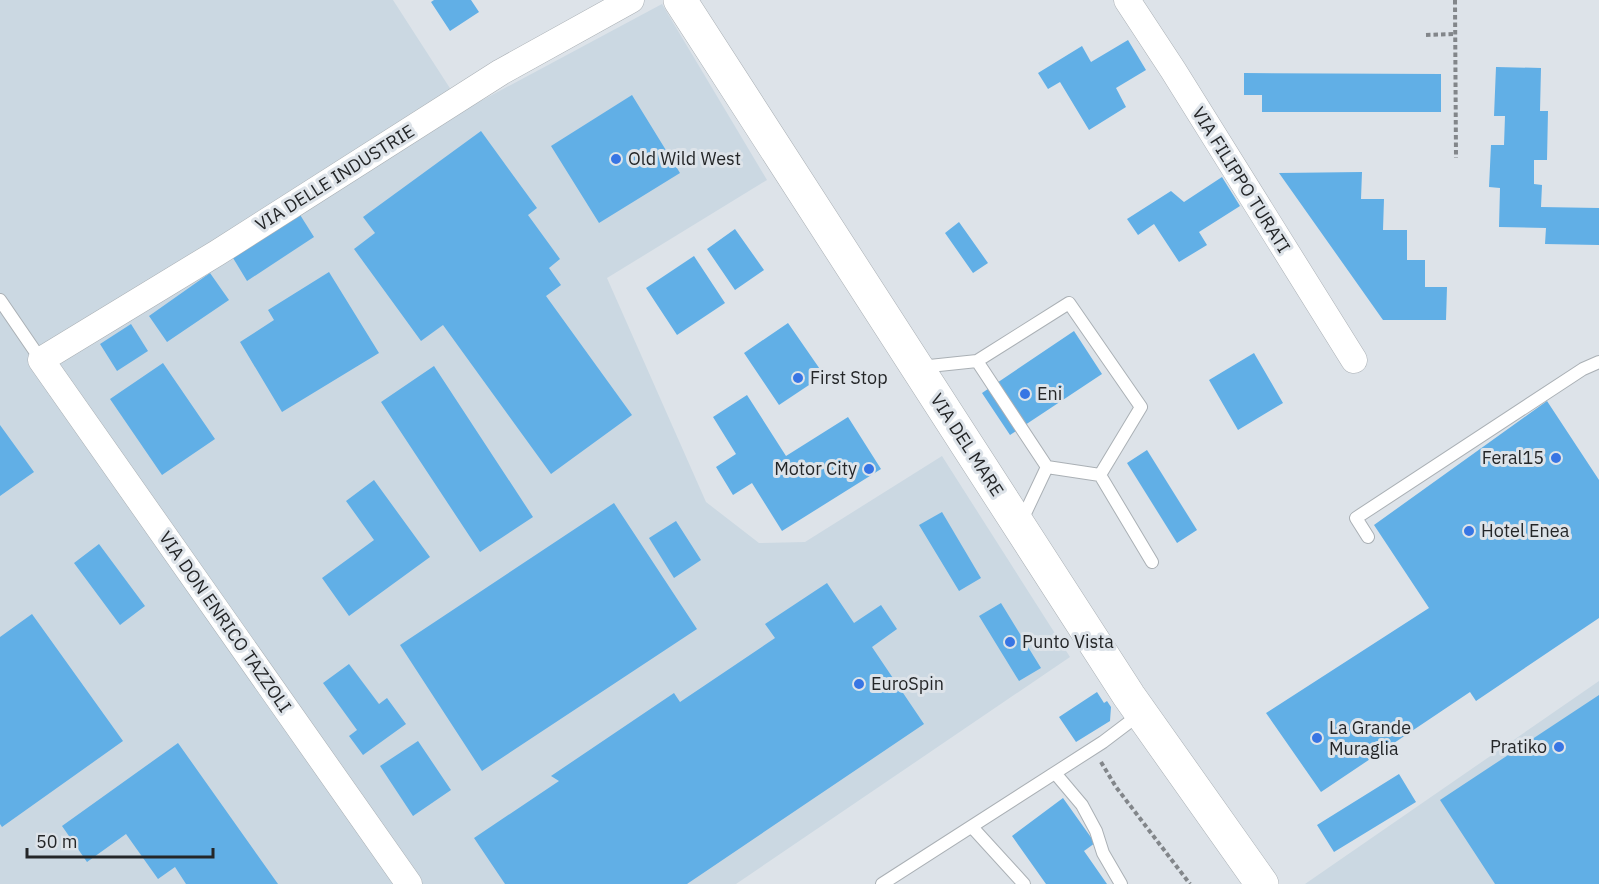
<svg xmlns="http://www.w3.org/2000/svg" width="1599" height="884" font-family="'IBM Plex Sans',sans-serif">
<style>
.built{fill:#cbd8e2}
.building{fill:#61afe6}
.lines{fill:none;stroke-linecap:round;stroke-linejoin:round}
.service-casing{stroke:#aab0b5;stroke-width:14}
.minor-casing{stroke:#aab0b5;stroke-width:27}
.secondary-casing{stroke:#aab0b5;stroke-width:34}
.path{stroke:#82868a;stroke-width:4;stroke-dasharray:4.5 3;stroke-linecap:butt}
.service{stroke:#fff;stroke-width:12}
.minor{stroke:#fff;stroke-width:26}
.secondary{stroke:#fff;stroke-width:33}
.poi-dot{fill:#3775e4;stroke:#dde3e9;stroke-width:2}
.labels{text-anchor:middle;stroke-width:6;stroke-linejoin:round;paint-order:stroke}
.poi-label{font-size:18px;fill:#242628;stroke:#dde3e9;text-anchor:start}
.street-label{font-size:18px;fill:#242628;stroke:#dde3e9}
</style>
<rect width="100%" height="100%" fill="#dde3e9"/>
<path class="built" d="M0,0H393L464,110L662,4L767,180L607,278L706,502L759,543L805,542L942,456L1070,657L736,884H0Z
M1599,681V884H1305Z"/>
<path class="building" d="M434,0H471L479,12L450,31L431,2Z
M1128,40L1146,70L1116,88L1126,107L1089,130L1060,82L1048,89L1038,73L1082,46L1091,62Z
M1496,67L1541,68L1540,111H1548L1547,160H1534V184L1542,185L1541,207L1599,208V245L1545,244L1546,228L1499,227L1500,188L1489,187L1491,145H1504L1505,116H1494Z
M1244,73L1441,74V112H1262V95H1244Z
M632,95L680,173L599,223L551,146Z
M481,131L537,208L528,215L560,259L549,268L561,285L546,296L632,415L551,474L443,325L421,341L354,249L375,233L363,217Z
M1362,172L1361,199H1384L1383,230H1407V260H1425V287H1447L1446,320H1383L1279,173Z
M1222,177L1240,206L1199,232L1207,245L1179,262L1154,224L1138,235L1127,219L1171,191L1184,202Z
M297,210L314,237L247,281L230,253Z
M959,222L988,263L973,273L945,233Z
M735,229L764,270L735,290L707,249Z
M694,256L725,303L677,335L646,288Z
M329,272L379,353L282,412L240,342L274,320L268,310Z
M210,273L229,300L167,342L149,316Z
M788,323L824,375L779,405L744,353Z
M131,324L148,351L117,371L100,344Z
M1074,331L1102,374L1010,435L982,393Z
M1254,353L1283,403L1238,430L1209,380Z
M163,363L215,439L162,475L110,399Z
M434,366L533,517L480,552L381,402Z
M747,395L786,456L848,417L881,469L782,531L752,483L733,495L716,467L736,454L713,417Z
M1547,401L1599,480V618L1476,701L1470,692L1321,792L1266,713L1429,608L1374,525Z
M0,425L34,472L0,496Z
M1147,450L1197,530L1177,543L1127,463Z
M374,480L430,557L349,616L322,578L374,540L346,501Z
M614,503L697,629L482,771L400,645Z
M942,512L981,578L959,591L919,525Z
M676,521L701,560L674,578L649,538Z
M99,544L145,606L120,625L74,563Z
M827,583L854,623L881,605L897,629L872,647L924,724L687,884H505L474,838L559,781L551,776L674,693L680,702L775,638L765,624Z
M1001,603L1041,668L1019,681L979,616Z
M32,614L123,741L2,827L0,824V637Z
M349,664L379,704L387,698L406,724L363,755L349,736L357,730L323,683Z
M1097,692L1104,703L1107,701L1111,707L1110,721L1076,742L1059,717Z
M1599,695V884H1495L1440,800Z
M418,741L451,790L413,816L380,766Z
M178,743L278,884H186L175,867L158,879L126,834L87,862L62,826Z
M1399,774L1416,802L1334,852L1317,825Z
M1063,798L1095,843L1084,851L1107,884H1046L1012,836Z"/>
<g class="lines">
<defs>
<path id="service" d="M0,300L41,360
M977,361L1069,303L1141,407L1100,475
M920,367L977,361L1047,467L1021,522
M1047,467L1100,475L1152,562
M1368,537L1356,518L1583,369L1599,362
M1055,773L1082,805L1096,831L1103,853L1121,884
M972,827L1024,884
M882,884L1103,742L1140,714"/>
<path id="minor" d="M1127,0L1173,70L1354,360
M409,884L41,360L217,253L501,72L631,0"/>
<path id="secondary" d="M680,0L1129,696L1262,884"/>
</defs>
<use href="#service" class="service-casing"/>
<use href="#minor" class="minor-casing"/>
<use href="#secondary" class="secondary-casing"/>
<path class="path" d="M1455,0L1456,158
M1426,35L1455,34
M1101,762L1116,787L1190,884"/>
<use href="#service" class="service"/>
<use href="#minor" class="minor"/>
<use href="#secondary" class="secondary"/>
</g>
<g class="poi-dot">
<circle cx="616" cy="159" r="6"/>
<circle cx="798" cy="378" r="6"/>
<circle cx="1025" cy="394" r="6"/>
<circle cx="1556" cy="458" r="6"/>
<circle cx="869" cy="469" r="6"/>
<circle cx="1469" cy="531" r="6"/>
<circle cx="1010" cy="642" r="6"/>
<circle cx="859" cy="684" r="6"/>
<circle cx="1317" cy="738" r="6"/>
<circle cx="1559" cy="747" r="6"/>
</g>
<g class="labels">
<g class="poi-label">
<text x="628" y="165">Old Wild West</text>
<text x="810" y="384">First Stop</text>
<text x="1037" y="400">Eni</text>
<text x="1544" y="464" text-anchor="end">Feral15</text>
<text x="857" y="475" text-anchor="end">Motor City</text>
<text x="1481" y="537">Hotel Enea</text>
<text x="1022" y="648">Punto Vista</text>
<text x="871" y="690">EuroSpin</text>
<text x="1329" y="734">La Grande<tspan x="1329" dy="21">Muraglia</tspan></text>
<text x="1547" y="753" text-anchor="end">Pratiko</text>
</g>
<g class="street-label">
<text transform="translate(335 178) rotate(-32)" y="6">VIA DELLE INDUSTRIE</text>
<text transform="translate(1241 180) rotate(58)" y="6">VIA FILIPPO TURATI</text>
<text transform="translate(967 445) rotate(57)" y="6">VIA DEL MARE</text>
<text transform="translate(225 622) rotate(55)" y="6">VIA DON ENRICO TAZZOLI</text>
</g>
</g>
<path d="M27 848v9h186v-9" fill="none" stroke="#242628" stroke-width="3"/>
<text x="36" y="848" font-size="18" fill="#242628" stroke="#dde3e9" stroke-width="4.5" paint-order="stroke">50 m</text>
</svg>
